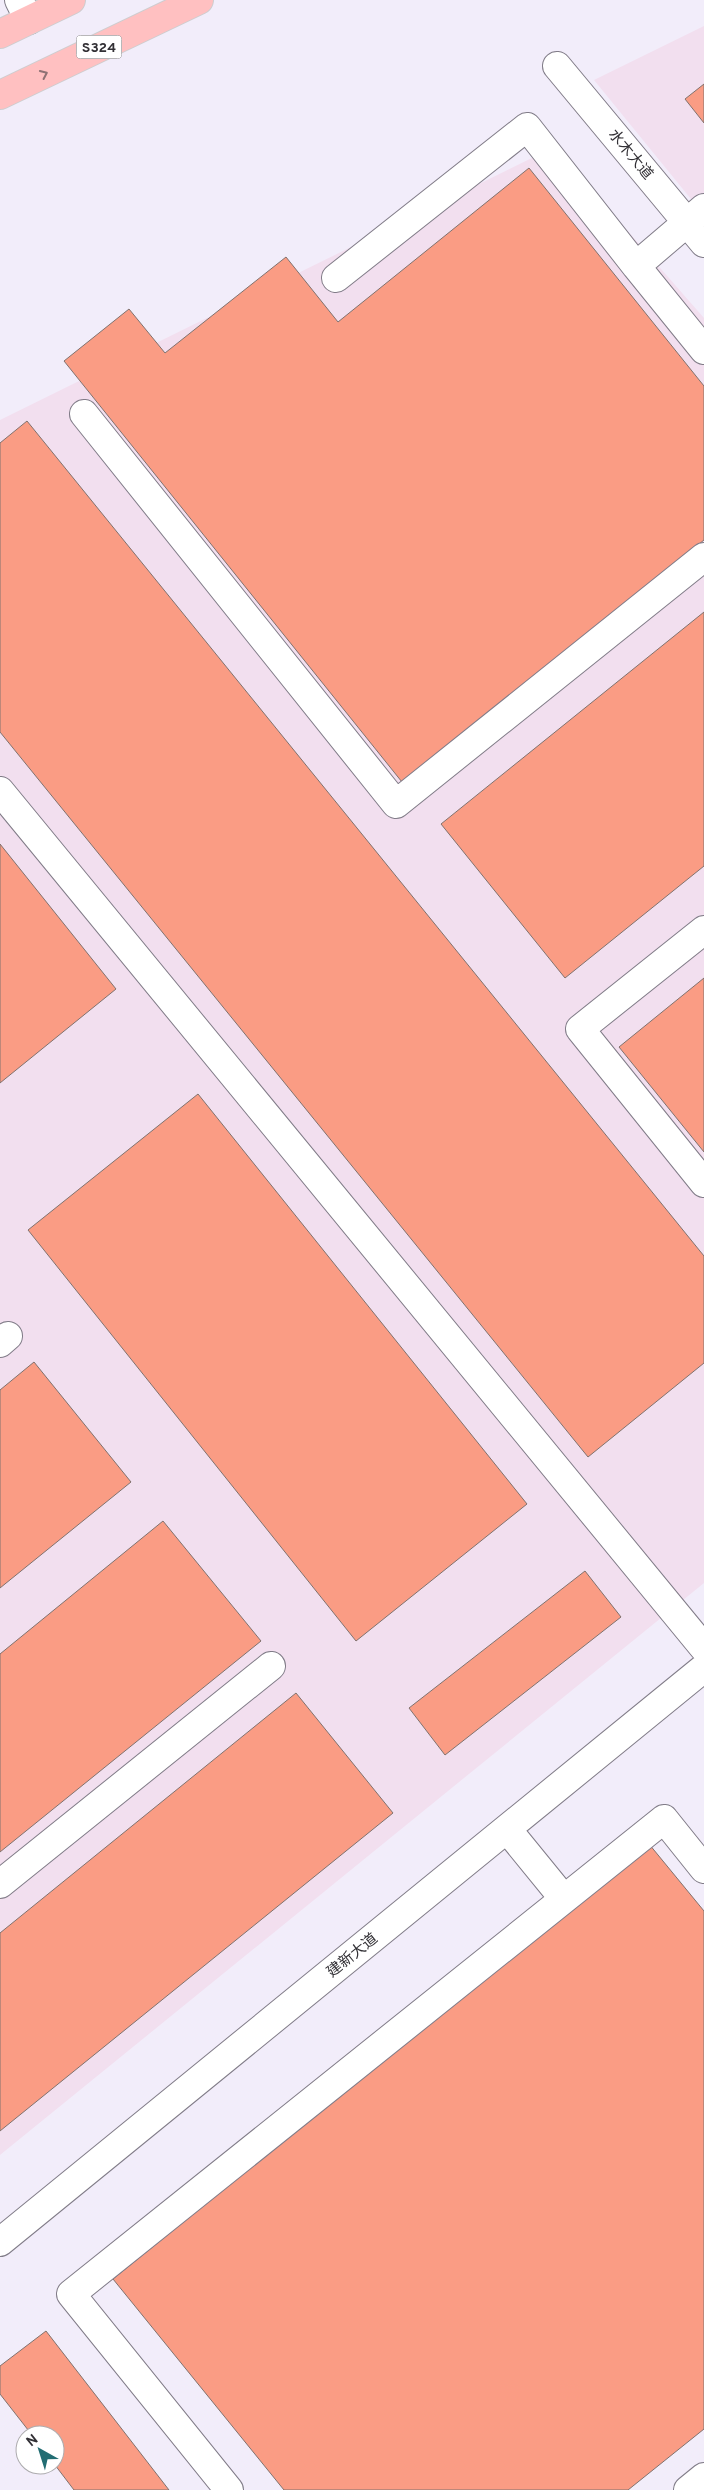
<svg xmlns="http://www.w3.org/2000/svg" width="704" height="2490" font-family="Overpass,'Noto Sans SC',sans-serif">
<style>
.industrial{fill:#f2dfef}
.building{fill:#fa9c84;stroke:#80726e}
.lines{fill:none;stroke-linecap:round;stroke-linejoin:round}
.minor-casing{stroke:#817c88;stroke-width:30}
.major-casing{stroke:#cecdcf;stroke-width:30}
.minor{stroke:#fff;stroke-width:28}
.major{stroke:#ffc0c1;stroke-width:28}
.oneway{stroke:#8e7174}
.labels{text-anchor:middle;stroke-width:5;stroke-linejoin:round;paint-order:stroke}
.shield{fill:#fff;stroke:#706e72;stroke-width:1}
.shield-label{font-size:14px;font-weight:bold;fill:#323035}
.street-label{font-size:15px;fill:#323035;stroke:#fff}
</style>
<rect width="100%" height="100%" fill="#f2edfa"/>
<path class="industrial" d="M704,26V215L594,80Z
M554,147L704,318V1583L0,2155V420Z"/>
<path class="building" d="M704,84V123L685,99Z
M529,168L704,386V540L402,782L64,361L129,309L165,353L286,257L338,322Z
M27,421L704,1256V1363L588,1457L0,732V443Z
M704,612V866L565,978L441,824Z
M0,844L116,989L0,1083Z
M704,978V1152L619,1047Z
M198,1094L527,1504L356,1641L28,1230Z
M34,1362L131,1482L0,1588V1390Z
M163,1521L261,1641L0,1852V1654Z
M585,1571L621,1617L445,1755L409,1708Z
M296,1693L393,1813L0,2131V1933Z
M649,1844L704,1911V2429L628,2490H284L113,2279Z
M46,2331L169,2490H74L55,2465V2435H32L0,2394V2366Z"/>
<g class="lines">
<defs>
<path id="minor" d="M19,0L29,20
M557,66L704,243
M704,208L636,266L704,350
M336,278L527,127L636,266
M84,414L396,804L704,557
M0,791L704,1648
M704,930L580,1029L704,1183
M0,1343L8,1336
M507,1829L564,1899
M0,1884L271,1666
M0,2242L704,1668
M229,2490L71,2294L664,1819L704,1869
M688,2490L704,2477"/>
<path id="major" d="M0,34L71,0
M0,95L199,0"/>
</defs>
<use href="#minor" class="minor-casing"/>
<use href="#major" class="major-casing"/>
<use href="#minor" class="minor"/>
<use href="#major" class="major"/>
</g>
<defs><path id="oneway-chevron" d="M-2-3.5L2.5 0L-2 3.5" fill="none" stroke-width="1.6" stroke-linecap="round" stroke-linejoin="round" transform="scale(1.25)"/></defs>
<use class="oneway" href="#oneway-chevron" transform="translate(44 74) rotate(-25)"/>
<g class="labels">
<rect class="shield" x="76.5" y="35.5" width="45" height="23" rx="4"/>
<g class="shield-label">
<text x="99" y="52">S324</text>
</g>
<g class="street-label">
<text transform="translate(631 154) rotate(50)" y="5">水木大道</text>
<text transform="translate(352 1955) rotate(-39)" y="5">建新大道</text>
</g>
</g>
<g transform="translate(40 2450) rotate(321)"><circle r="24" fill="#ffffff" stroke="#adacae"/>
<path d="M0-4L9 19L0 12L-9 19Z" fill="#226d73"/>
<text y="-8" font-size="14" font-weight="bold" text-anchor="middle" fill="#323035">N</text>
</g>
</svg>
